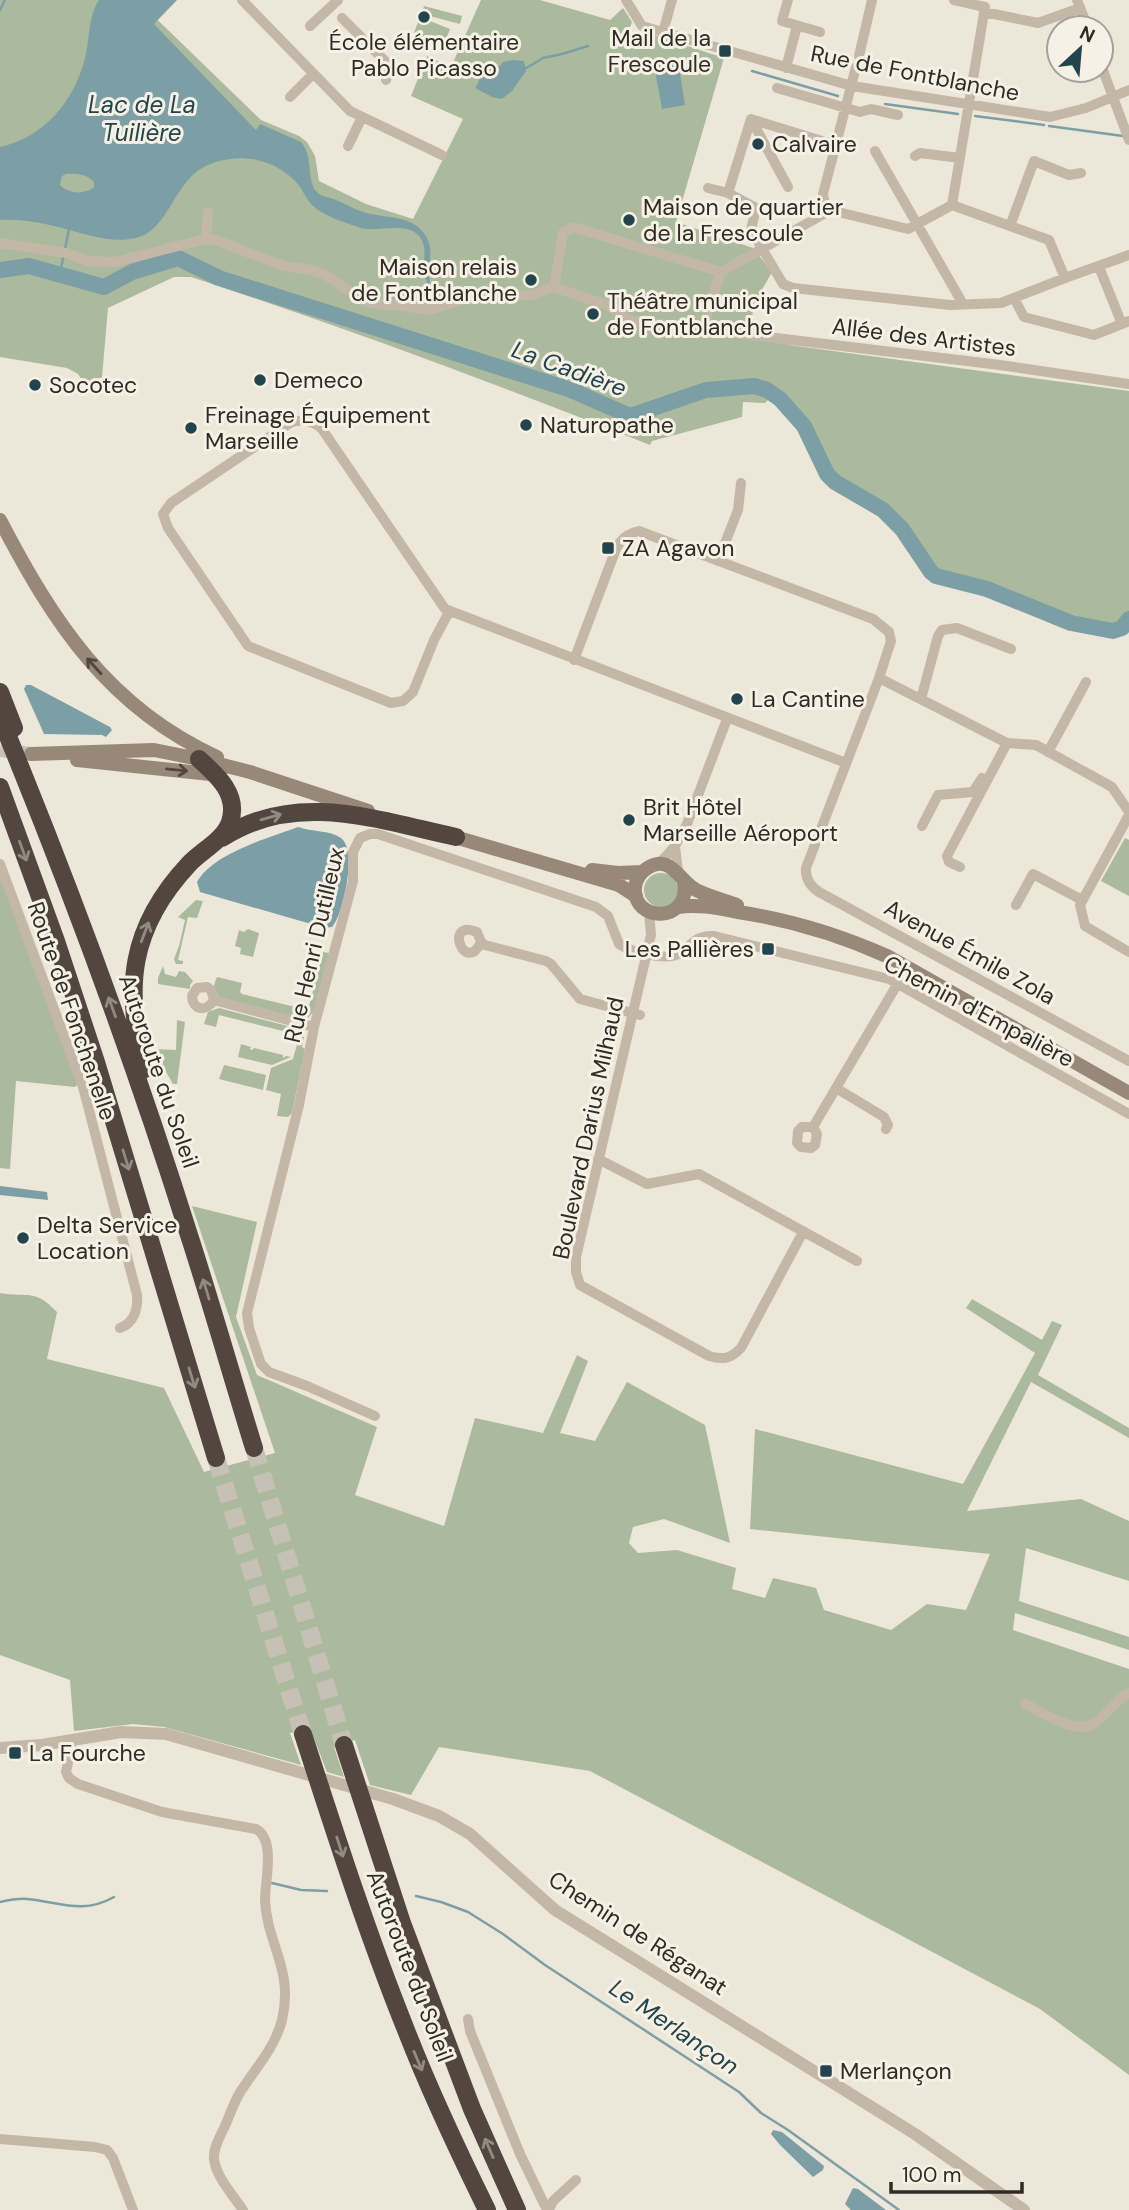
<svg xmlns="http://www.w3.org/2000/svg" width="1129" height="2210" font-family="'DM Sans',sans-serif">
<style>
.green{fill:#abba9c}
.water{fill:#7c9fa6;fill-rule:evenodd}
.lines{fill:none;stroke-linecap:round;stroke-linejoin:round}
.stream{stroke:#7c9fa6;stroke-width:2.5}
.river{stroke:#7c9fa6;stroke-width:16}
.secondary-tunnel{stroke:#c7c1b5;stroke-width:14;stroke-dasharray:14 7;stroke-linecap:butt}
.motorway-tunnel{stroke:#c7c1b5;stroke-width:18;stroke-dasharray:18 9;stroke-linecap:butt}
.minor{stroke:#c3b8a7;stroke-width:10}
.tertiary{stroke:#c3b8a7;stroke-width:12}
.secondary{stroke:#978879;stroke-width:14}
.motorway{stroke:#51473f;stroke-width:18}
.oneway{stroke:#50473f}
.oneway2{stroke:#938b81}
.poi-dot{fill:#22444d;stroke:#f6f0e5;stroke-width:2.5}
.labels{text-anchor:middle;stroke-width:6;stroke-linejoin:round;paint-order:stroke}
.poi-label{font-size:23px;fill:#312b26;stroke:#f6f0e5;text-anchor:start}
.street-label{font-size:23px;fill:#312b26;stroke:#f6f0e5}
.water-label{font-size:24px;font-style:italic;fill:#22444d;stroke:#f6f0e5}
</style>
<rect width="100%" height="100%" fill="#ede7d9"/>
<path class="green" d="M0,0H137L261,120L299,136L307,142L315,156L319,181L366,204L413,219L463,119L411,96L427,56L451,67L481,0H540L610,20L623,8L632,22L628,32L635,42L646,41L651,34L724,58L676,222L753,248L772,272L750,311L753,313L751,318L789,345L1129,391V617L1122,627L1113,630L1073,621L988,587L937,573L904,529L884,508L835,479L829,472L807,425L777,391L765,403L743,402L742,417L652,441L650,445C499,385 346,328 191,277H174L108,308L102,377L86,386L78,374L67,368L0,357Z
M424,6L462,16L460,24L422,14Z
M420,17L450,29L442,50L412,38Z
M1125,838L1129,840V896L1101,881Z
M644 890a17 17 0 1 1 34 0a17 17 0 1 1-34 0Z
M0,875L78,1084L75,1087L16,1081L10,1169L0,1168Z
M196,900L203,901L197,918L188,917L178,960L183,961V964H176L174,959L179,946L185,920L178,917Z
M248,929L259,933L253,957L240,954L241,948L235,946L239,930L244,932Z
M323,952L329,953L315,1010L308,1018H298L299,1015L294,1013L292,1017L221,998C212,991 213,986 217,977L242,983L240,992L242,994L308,1010Z
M163,966L165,974L176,977L179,971L185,972L193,981L190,985V989L158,984V978Z
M219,1008L295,1028V1034L219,1015L216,1027L204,1024L208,1012Z
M177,1020L185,1022L177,1084H173L153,1049L176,1050Z
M298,1028L304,1037L302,1047L305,1049L292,1113L288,1117L277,1116L281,1094L266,1090L271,1068L293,1059L299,1037Z
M241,1044L251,1047L250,1049L252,1050L254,1048L283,1055V1058L286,1056L291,1057L272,1065L238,1057Z
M224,1065L266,1075L263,1090L219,1079Z
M192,1206L257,1222L236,1317L257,1375L377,1427L355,1495L444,1526L475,1418L543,1433L577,1355L588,1361L560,1433L595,1441L627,1382L705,1425L730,1543L664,1519L633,1527L629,1543L638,1553L677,1550L736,1568L732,1589L765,1598L773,1578L816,1588L824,1610L891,1630L927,1604L966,1610L990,1554L750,1529L755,1429L963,1484L1035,1353L966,1308L972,1299L1042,1340L1052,1321L1062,1325L1038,1375L1129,1428V1438L1031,1382L967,1511L1081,1499L1129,1521V1581L1026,1548L1019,1601L1129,1637V1650L1015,1613L1013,1630L1129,1669V2075L1040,2009L590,1771L439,1747L411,1795L370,1785L355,1740L334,1747L344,1777L327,1772L310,1728L290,1733L301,1765L164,1727L133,1724L74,1731L70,1680L0,1655V1293C29,1298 34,1288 57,1312L47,1359L164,1388L204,1472L275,1453Z"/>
<path class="water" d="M99,0H177L154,24L256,130L260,124L301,142C314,156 306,182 317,192C321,197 330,197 336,200C344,203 352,208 360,211C384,220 413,212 427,238C434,251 428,261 429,275C429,283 433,293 437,300L435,301C430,292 426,282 424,271C423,258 428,247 419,236C405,220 376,234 358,227C343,222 321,215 311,204C305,197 302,188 296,182C274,158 238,152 208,165C173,180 170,230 136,238C110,244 83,233 58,227C38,222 20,219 0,220V147C45,137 74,101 85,58C90,39 88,16 99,0ZM66,174C77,173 86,174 94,182V187C84,195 69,194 60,185L62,176Z
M512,60L524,61L526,71L512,91L502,99L492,97L475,88C485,76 472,67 500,66L503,62Z
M678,61L685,105L662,109L654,65Z
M26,685H31L110,727L112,730L106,737L102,735L44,734L24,689Z
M298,827C311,832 330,830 341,838C357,849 344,914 332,927L325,928L200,892L197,882C213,853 269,838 298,827Z
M0,1186L47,1192L48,1200L0,1195Z
M773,2130L782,2132L824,2166L823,2170L813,2177L780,2145L771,2134Z
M853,2188L858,2189L886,2210H851L845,2204Z"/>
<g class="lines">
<path class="stream" d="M0,10L5,0
M523,70L543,58L562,54L588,46
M752,71L838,96
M885,104L958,114
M975,116L1044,125
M1049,126L1123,136
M65,249L69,229
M60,274L63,258
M272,1883L301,1890L327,1891
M416,1896L441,1902L468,1912L503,1934L545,1965L739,2092L761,2113L788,2130L899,2210
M0,1902C9,1900 18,1898 27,1899C60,1902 82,1915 114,1897"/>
<path class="river" d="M0,270L29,266L104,287L132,272L178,258L219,278L571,390L630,416L706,390L754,386L767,390L780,399L804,426L827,474L835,482L883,510L902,529L931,572L936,576L987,589L1071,623L1113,631L1122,628L1129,619"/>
<path class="secondary-tunnel" d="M0,750L31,754"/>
<path class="motorway-tunnel" d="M254,1448L344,1745
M216,1458L303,1734"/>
<path class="minor" d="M242,0L350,111L442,155
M626,0L642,26L852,86L1050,117L1086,108L1129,90
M788,0L782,21L820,32
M1077,0L1088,28
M984,12L1038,23L1080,8
M342,18L391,67L386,80
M310,26L338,0
M663,32L672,0
M859,56L872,0
M1101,65L1129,140
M786,68L797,26
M777,88L860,112L871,109L898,115
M290,97L313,74
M751,119L788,187
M835,145L751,119L728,193L756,208L751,230L783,284L793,288L950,305L1001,303L1065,278L1129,255
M348,146L362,117
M875,151L963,304
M915,156L920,153L960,158
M708,188L728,193
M952,205L985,7L954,0
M826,209L908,229L952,205L1049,240L1065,278
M1010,226L1034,161L1069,175L1081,173
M206,239L208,212
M0,243L66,253L88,261L115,262L206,239L215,240L284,266L311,270L326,275L363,301L376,304L403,306L429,310L471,297L531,295C540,294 545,287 554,287
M1099,267L1122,324
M554,287L609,306L627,319L634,321L1000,365L1129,384
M554,287L563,233L573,227L721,272
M1014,298L1024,317L1094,335L1129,321
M702,329L721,272L822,215L826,209L823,194L856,67
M718,561L738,510L741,483
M449,612L434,640L413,692L403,701L391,703L248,646L168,528L163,514L171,503L290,423C302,418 312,420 322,429L445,609L846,763
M574,660L616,549C622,538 627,534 639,531L873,619L889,632L891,641L879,678L806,868C805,879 810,886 819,892L1129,1061
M879,678L1007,743L1036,745L1112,787L1129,812
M921,699L938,636L942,630L957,628L1011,649
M1048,752L1086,682
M1129,815L1080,905L1085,926L1129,952
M922,826L938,795L973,792L982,778
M675,846L678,872
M0,864L83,1087L137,1295C138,1309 134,1323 120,1328
M658,865L675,846L687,824L727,719
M960,867L949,862L947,856L1007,743
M1016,905L1033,874L1082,900
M649,912L651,935L576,1257V1272L580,1285L709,1356C724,1360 730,1359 741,1348L803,1232
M481,942C465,976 443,918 477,932L481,942L485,945L546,961L551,964L580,999L640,1015
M214,1000C207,1012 193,1011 192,996L197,988L207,987L211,990L214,1000L314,1027
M836,1088L884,1117L888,1125L886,1129
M813,1127L817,1134L815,1145L811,1148L801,1147L797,1143L798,1131L802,1127H813L898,983
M598,1159L647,1184L699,1174L857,1261
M375,1416L307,1386L269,1372L261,1364L249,1328L247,1313L299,1105L314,1027L353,881V852L360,838L370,834H378L596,907L608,916L619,944C631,952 667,962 680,953C693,944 696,935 714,936L889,979L1129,1114
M1025,1704C1044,1713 1077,1737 1096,1722C1108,1713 1116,1699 1129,1693
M73,1739L66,1772L69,1778L78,1784L162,1812L256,1829C276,1840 265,1880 265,1900C267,1945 294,1969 282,2020C275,2048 254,2070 239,2094C233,2105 229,2117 224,2128C220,2137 213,2148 214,2159C216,2177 233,2195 243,2210
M468,2019L470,2031L520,2154L547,2210
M0,2139L95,2147L107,2150L113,2158L133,2210
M549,2210L553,2201L576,2180"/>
<path class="tertiary" d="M0,1748L42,1745L121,1732L166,1734L393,1799L439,1816L470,1834L555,1910L915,2134L1024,2210"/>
<path class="secondary" d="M0,520C53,622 108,707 217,757
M31,754L154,750L199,759L250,772L368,811
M77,760L220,775
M448,835L619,885L636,896
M592,870L618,873L642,872
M684,882C691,924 632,923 635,887C636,880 640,873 646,869C670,852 679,881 696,890C708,896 723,900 737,905
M678,907C699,904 717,908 738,912C791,920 840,935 889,957L1129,1093"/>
<path class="motorway" d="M0,692L14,728
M0,717C70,887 134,1060 189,1235C212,1306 232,1377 254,1448
M0,787L56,941L96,1062L216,1458
M222,838C296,790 377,820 456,837
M145,1069C123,988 130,927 189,864C201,851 224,840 230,822C239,795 218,776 199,759
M303,1734C335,1833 367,1933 406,2030C430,2092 458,2151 487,2210
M344,1745L402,1923L472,2109L517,2210"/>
</g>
<defs><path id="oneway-shaft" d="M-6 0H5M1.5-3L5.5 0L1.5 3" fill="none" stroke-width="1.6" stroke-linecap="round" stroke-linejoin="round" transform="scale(1.75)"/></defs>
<g class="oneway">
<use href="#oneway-shaft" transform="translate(94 666) rotate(-132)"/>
<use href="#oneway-shaft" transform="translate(177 770) rotate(6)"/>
</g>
<g class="oneway2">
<use href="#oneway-shaft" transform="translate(271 817) rotate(-16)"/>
<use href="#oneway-shaft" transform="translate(23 851) rotate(70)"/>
<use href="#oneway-shaft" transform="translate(145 932) rotate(-69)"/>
<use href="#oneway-shaft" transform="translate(112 1007) rotate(-110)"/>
<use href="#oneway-shaft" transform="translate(126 1160) rotate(73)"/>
<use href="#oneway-shaft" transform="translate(206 1289) rotate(-107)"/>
<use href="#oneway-shaft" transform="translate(192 1378) rotate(73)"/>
<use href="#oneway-shaft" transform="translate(340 1847) rotate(72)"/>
<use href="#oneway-shaft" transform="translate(418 2061) rotate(67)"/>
<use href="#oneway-shaft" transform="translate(489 2148) rotate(-113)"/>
</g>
<g class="poi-dot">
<circle cx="424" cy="17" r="7"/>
<rect x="718" y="44" width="14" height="14" rx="3.5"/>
<circle cx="758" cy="144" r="7"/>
<circle cx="629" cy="220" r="7"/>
<circle cx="531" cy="280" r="7"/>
<circle cx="593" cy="314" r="7"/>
<circle cx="260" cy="380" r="7"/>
<circle cx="35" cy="385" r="7"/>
<circle cx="526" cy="425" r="7"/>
<circle cx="191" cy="428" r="7"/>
<rect x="601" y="541" width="14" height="14" rx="3.5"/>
<circle cx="737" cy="699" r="7"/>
<circle cx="629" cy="820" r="7"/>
<rect x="761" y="942" width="14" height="14" rx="3.5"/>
<circle cx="23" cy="1238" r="7"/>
<rect x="8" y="1746" width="14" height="14" rx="3.5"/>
<rect x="819" y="2064" width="14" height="14" rx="3.5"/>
</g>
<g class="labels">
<g class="poi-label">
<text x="711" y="46" text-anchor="end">Mail de la<tspan x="711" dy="26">Frescoule</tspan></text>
<text x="424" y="50" text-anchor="middle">École élémentaire<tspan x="424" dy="26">Pablo Picasso</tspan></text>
<text x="772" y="152">Calvaire</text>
<text x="643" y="215">Maison de quartier<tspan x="643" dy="26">de la Frescoule</tspan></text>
<text x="517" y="275" text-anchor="end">Maison relais<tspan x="517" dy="26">de Fontblanche</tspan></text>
<text x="607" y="309">Théâtre municipal<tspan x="607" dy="26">de Fontblanche</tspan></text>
<text x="274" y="388">Demeco</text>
<text x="49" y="393">Socotec</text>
<text x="205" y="423">Freinage Équipement<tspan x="205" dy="26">Marseille</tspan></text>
<text x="540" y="433">Naturopathe</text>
<text x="622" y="556">ZA Agavon</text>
<text x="751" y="707">La Cantine</text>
<text x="643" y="815">Brit Hôtel<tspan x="643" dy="26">Marseille Aéroport</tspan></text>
<text x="754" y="957" text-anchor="end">Les Pallières</text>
<text x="37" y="1233">Delta Service<tspan x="37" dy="26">Location</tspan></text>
<text x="29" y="1761">La Fourche</text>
<text x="840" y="2079">Merlançon</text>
</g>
<g class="street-label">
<text transform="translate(915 73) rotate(11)" y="8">Rue de Fontblanche</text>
<text transform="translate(924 337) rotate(7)" y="8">Allée des Artistes</text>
<text transform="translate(314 945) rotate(-77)" y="8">Rue Henri Dutilleux</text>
<text transform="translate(970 952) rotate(29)" y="8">Avenue Émile Zola</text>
<text transform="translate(72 1011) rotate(71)" y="8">Route de Fonchenelle</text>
<text transform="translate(979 1011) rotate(28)" y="8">Chemin d'Empalière</text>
<text transform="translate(159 1071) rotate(71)" y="8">Autoroute du Soleil</text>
<text transform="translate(588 1128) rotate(-78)" y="8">Boulevard Darius Milhaud</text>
<text transform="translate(638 1933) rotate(33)" y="8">Chemin de Réganat</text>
<text transform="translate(410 1966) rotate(69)" y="8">Autoroute du Soleil</text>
</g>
<g class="water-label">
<text x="142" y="113">Lac de La<tspan x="142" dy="28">Tuilière</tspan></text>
<text transform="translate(569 369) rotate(20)" y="8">La Cadière</text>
<text transform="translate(674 2027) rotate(34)" y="8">Le Merlançon</text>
</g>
</g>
<g transform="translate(1080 49) rotate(26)"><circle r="33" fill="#f6f0e5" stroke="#a7a199" stroke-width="2"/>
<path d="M0-5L12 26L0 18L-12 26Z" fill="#22444d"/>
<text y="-10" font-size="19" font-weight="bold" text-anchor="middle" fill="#312b26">N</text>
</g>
<path d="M891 2182v10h131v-10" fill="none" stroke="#312b26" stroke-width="3.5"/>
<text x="902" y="2182" font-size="21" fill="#312b26" stroke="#f6f0e5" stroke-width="5" paint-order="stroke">100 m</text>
</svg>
